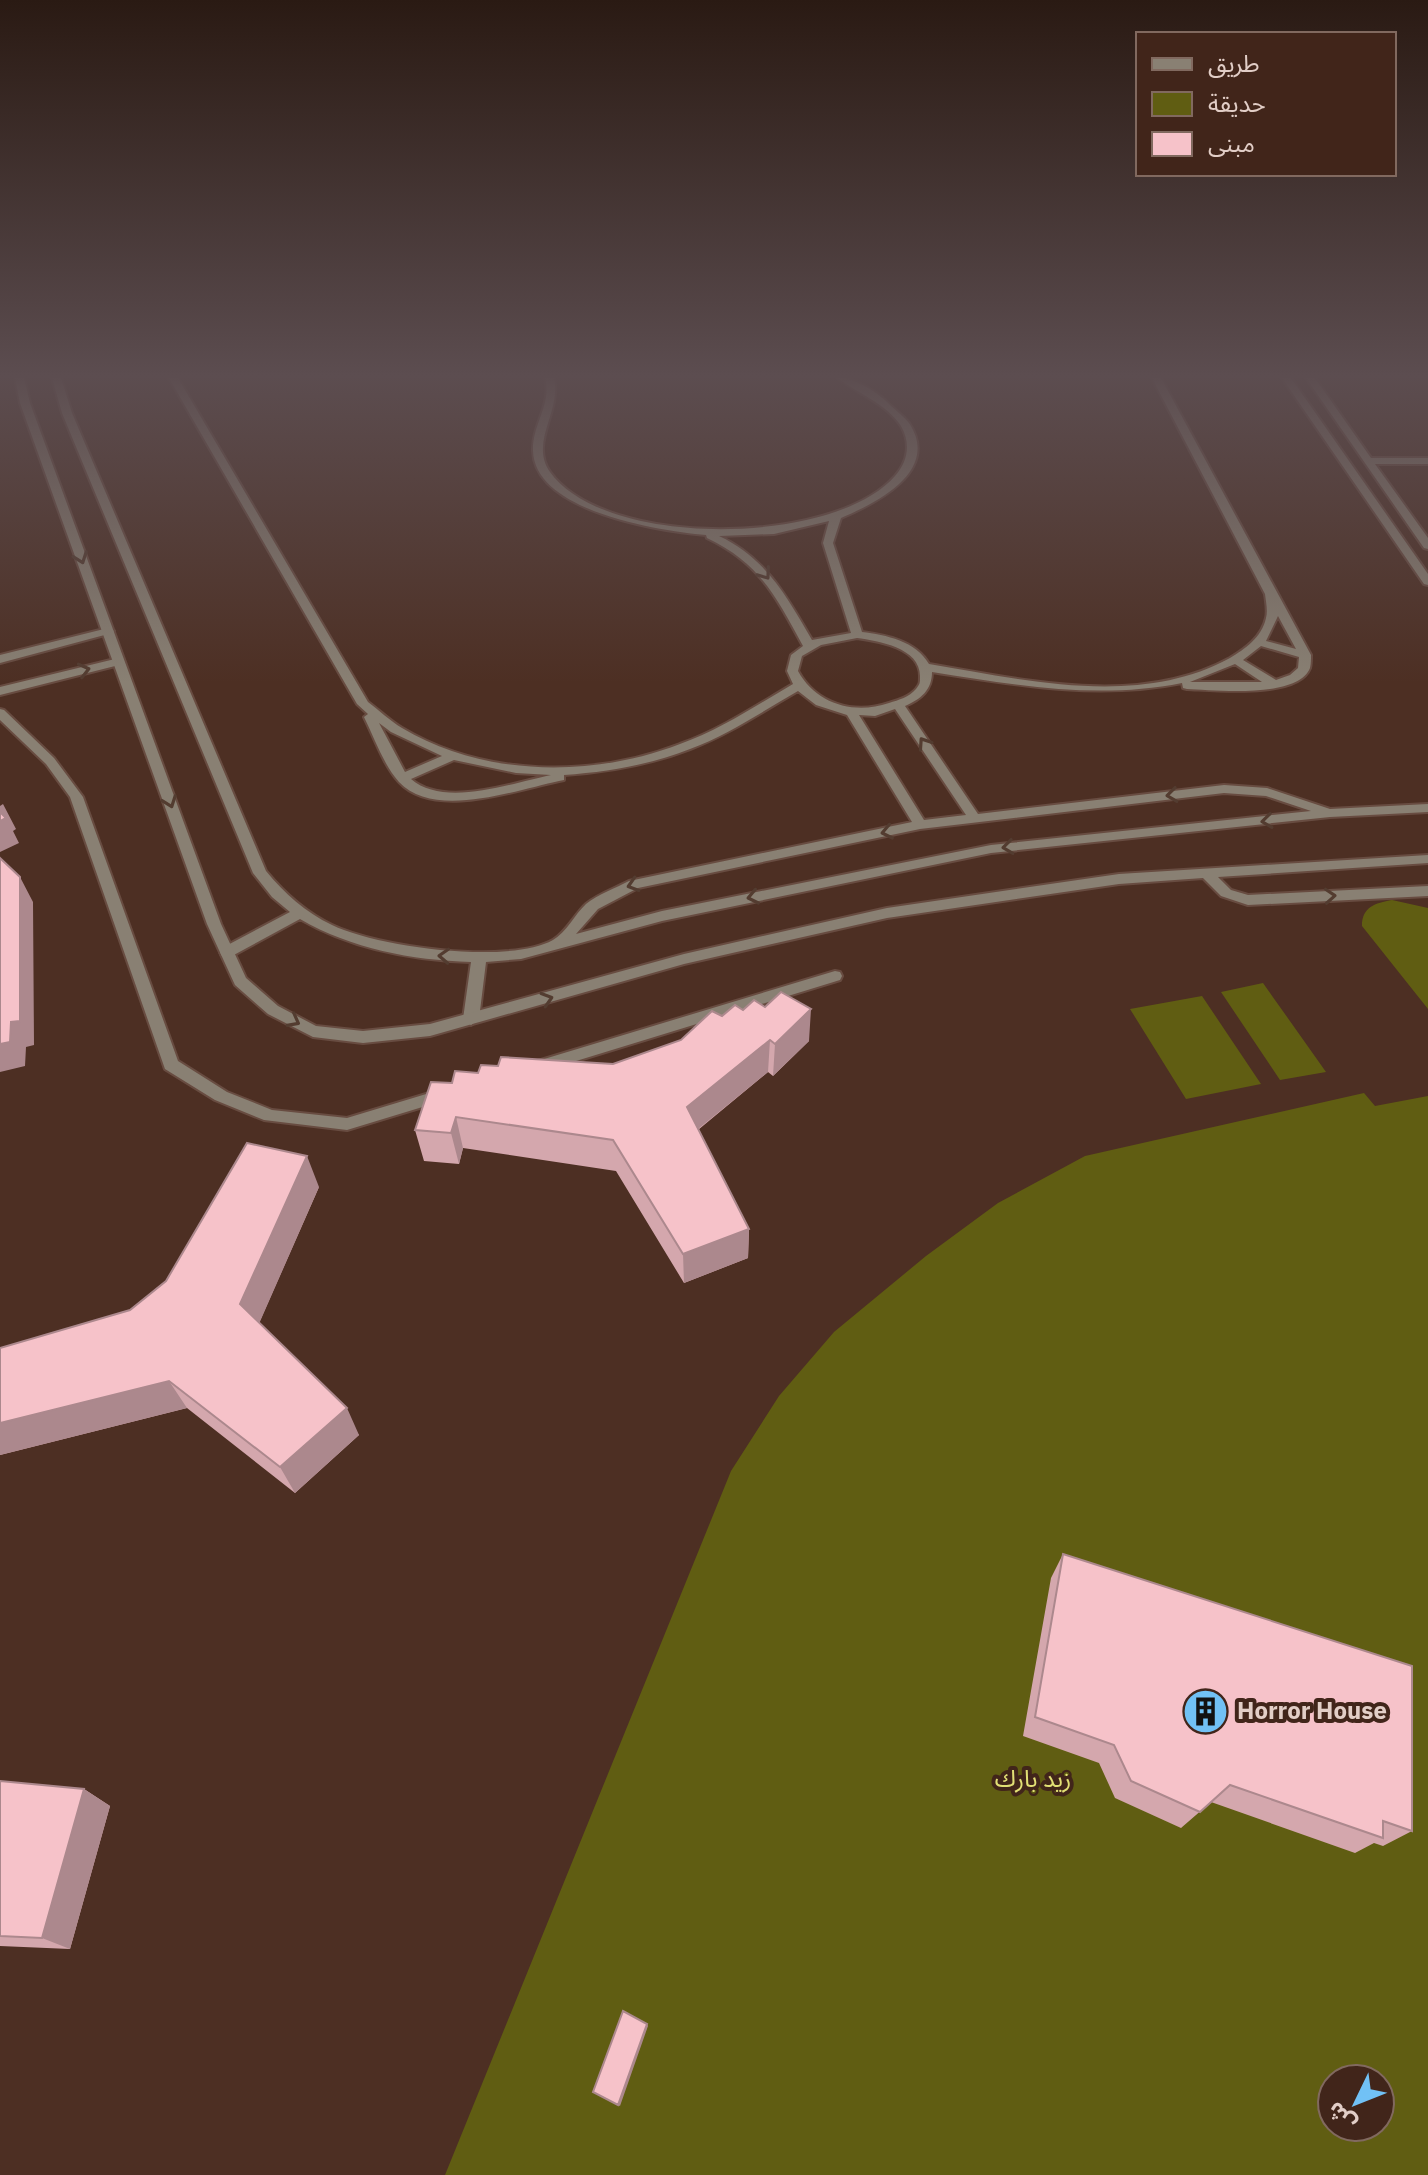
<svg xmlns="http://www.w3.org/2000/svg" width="1428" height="2175" font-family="'IBM Plex Sans','Noto Sans Arabic',sans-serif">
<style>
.green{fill:#605d12;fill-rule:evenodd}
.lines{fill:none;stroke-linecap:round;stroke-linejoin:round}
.minor-casing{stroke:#684c41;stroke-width:4}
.tertiary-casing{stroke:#684c41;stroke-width:4}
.minor{fill:#898073;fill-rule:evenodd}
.tertiary{fill:#898073;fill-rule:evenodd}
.wall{fill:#d4a7ad}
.shaded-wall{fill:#ac888d}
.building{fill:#f6c2c9;stroke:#ac888d;stroke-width:2}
.oneway{stroke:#533c30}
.labels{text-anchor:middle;stroke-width:8;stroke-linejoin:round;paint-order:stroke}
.near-poi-label{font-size:24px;font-weight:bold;fill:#e2cec7;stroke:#41251a;text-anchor:start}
.near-park-label{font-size:24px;fill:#e2e075;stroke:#41251a}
</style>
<rect width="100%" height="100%" fill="#4d2f23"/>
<path class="green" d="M1392,900L1428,908V1009L1362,926C1362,907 1375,903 1392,900Z
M1263,983L1326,1072L1280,1080L1221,992Z
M1202,996L1261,1084L1186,1099L1130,1009Z
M1364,1093L1375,1106L1428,1096V2175H445L731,1471L779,1396L834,1332L926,1256L998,1203L1085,1156ZM1332,2079H1380V2127H1332Z"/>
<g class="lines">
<defs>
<path id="minor" d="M52,378H61L72,413L266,871C285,894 305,912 332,925C377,947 508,965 553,940C566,933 575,914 586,904C598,894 616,888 629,881L912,822L847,715L816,705L798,691C763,711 728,735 690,749C649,765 607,772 564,775V780L559,781C516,790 434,820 399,782C383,764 375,739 364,717L368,714L357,704L169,378H178L368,702C379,710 390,721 402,728C484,777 592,778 680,744C720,730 757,705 793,684L787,671L791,655L803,646C776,597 760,563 707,538L706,535C661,531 535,512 533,451C532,424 552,405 545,378H554C562,411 529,442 550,472C605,549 834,546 895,476C908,462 911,443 901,426C886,403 858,394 838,378C856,378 879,393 891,406C897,411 904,417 909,423C941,471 876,503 841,518L833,543L862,632C886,635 916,641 929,664C1025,680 1139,708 1230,658C1245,649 1262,637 1266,618C1268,611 1266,602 1265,594L1152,378H1161L1311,655C1311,659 1311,664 1310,668C1298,699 1214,690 1187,689L1183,688L1182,683C1097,700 1016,685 932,672C932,690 921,699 905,706L978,814L1224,785L1267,788L1330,809L1428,804V812L1330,817L991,853L662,921L521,959L486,962L479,1019L471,1025L463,1019L471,962C411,960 352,949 300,919L232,956H222L220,952L222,948L290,912L272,897L253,873L62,413ZM829,521L823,543L851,633L812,640C787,597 766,558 719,536L774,534ZM1278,616L1296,649L1266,641ZM857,638C879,641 921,648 920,677C920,683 920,684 916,689C909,697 899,700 889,703C854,715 816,704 798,671L802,656L821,645ZM1261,646L1299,657L1298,668L1290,675L1276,680L1243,660ZM1235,664L1262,682H1190ZM895,709L966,815L924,820L859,715L875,716ZM379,723L391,732L442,756L405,772ZM454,760L516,773L551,775C512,783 444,808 411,779ZM1224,793L1266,796L1311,811L991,845L662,911L576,934L598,909L638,888L920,829Z
M1282,378H1291L1428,574V585L1424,584Z
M1306,378H1315L1371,458H1428V464H1375L1428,538V549L1424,548Z
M108,628L114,631L112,633L0,663V655Z
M119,658L123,660V664L0,695V687Z
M0,709L4,710L54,758L83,797L178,1061L227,1092L272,1110L347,1118L446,1088L452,1090L454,1094L452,1098L347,1130L264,1120L215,1100L165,1069L70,797L46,764L0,720Z
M835,971L840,972L842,976L840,980L537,1073L529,1067L531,1063Z"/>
<path id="tertiary" d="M15,378H24L30,403L221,924L246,978L278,1006L316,1026L363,1031L430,1024L684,954L887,908L1119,874L1428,855V863L1218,877L1231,890L1248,895L1428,886V896L1248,905L1221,896L1203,878L1119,884L887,918L684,964L430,1036L363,1043L313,1037L268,1014L235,985L207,924L20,403Z"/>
</defs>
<use href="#minor" class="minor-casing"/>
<use href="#tertiary" class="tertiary-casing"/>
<use href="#minor" class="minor"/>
<use href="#tertiary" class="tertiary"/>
</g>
<path class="wall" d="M743,1010L809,1041L773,1076L768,1072L698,1130L749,1229L748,1258L684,1283L616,1171L463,1148L459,1164L424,1161L415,1130L452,1083L498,1066L613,1064L681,1040L722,1016Z
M319,1187L259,1323L359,1435L295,1493L187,1408L0,1455V1348L130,1310Z
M1063,1554L1412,1831L1383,1846L1374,1843L1355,1853L1211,1802L1181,1828L1115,1798L1099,1763L1023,1736L1051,1578Z
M0,1781L84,1789L110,1806L70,1949L0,1946Z"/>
<path class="shaded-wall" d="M3,804L16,829L13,831L19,843L0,852V806Z
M20,877L33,902L34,1045L26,1047L25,1066L0,1072V1044Z
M811,1009L809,1041L773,1076L775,1044Z
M770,1040L768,1072L687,1138V1107Z
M456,1117L463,1148L459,1164L451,1133Z
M307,1156L319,1187L255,1333L240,1304Z
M749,1229L748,1258L684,1283L683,1254Z
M169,1381L187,1408L0,1455V1423Z
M347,1408L359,1435L295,1493L280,1467Z
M84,1789L110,1806L70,1949L42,1938Z
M647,2024L648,2026L620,2106L618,2105Z"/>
<path class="building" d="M0,812L6,818L0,821Z
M0,858L20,877V1021L11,1022L10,1042L0,1044Z
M781,992L811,1009L775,1044L770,1040L687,1107L749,1229L683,1254L613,1140L456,1117L451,1133L415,1130L431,1082L452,1083L455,1071L478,1073L481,1065L498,1066L501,1057L613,1064L681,1040L712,1011L722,1016L735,1005L743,1010L754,1000L765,1007Z
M247,1143L307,1156L240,1304L347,1408L280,1467L169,1381L0,1423V1348L130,1310L166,1281Z
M1063,1554L1412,1666V1831L1383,1821V1838L1230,1785L1200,1812L1131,1781L1114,1745L1035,1717Z
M0,1781L84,1789L42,1938L0,1936Z
M623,2011L647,2024L618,2105L593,2092Z"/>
<defs><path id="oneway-chevron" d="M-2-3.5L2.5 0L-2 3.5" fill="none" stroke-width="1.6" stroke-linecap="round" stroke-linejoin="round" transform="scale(2)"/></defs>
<g class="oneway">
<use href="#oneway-chevron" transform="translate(81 558) rotate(70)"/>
<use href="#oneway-chevron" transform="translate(765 574) rotate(54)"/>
<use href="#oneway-chevron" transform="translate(84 670) rotate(-14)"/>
<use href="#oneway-chevron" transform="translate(924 743) rotate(-124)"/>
<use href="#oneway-chevron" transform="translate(1172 795) rotate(173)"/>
<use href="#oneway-chevron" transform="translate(170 802) rotate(70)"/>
<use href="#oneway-chevron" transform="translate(1267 821) rotate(173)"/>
<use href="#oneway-chevron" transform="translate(887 832) rotate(168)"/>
<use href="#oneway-chevron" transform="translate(1008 847) rotate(173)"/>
<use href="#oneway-chevron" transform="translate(633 885) rotate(163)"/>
<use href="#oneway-chevron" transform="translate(1330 896) rotate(-4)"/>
<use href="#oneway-chevron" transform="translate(753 897) rotate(168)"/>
<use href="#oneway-chevron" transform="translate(444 956) rotate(-177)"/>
<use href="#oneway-chevron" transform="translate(547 999) rotate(-17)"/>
<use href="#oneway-chevron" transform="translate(294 1021) rotate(28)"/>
</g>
<linearGradient id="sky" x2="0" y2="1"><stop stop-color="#2a1a13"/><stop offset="0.55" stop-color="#5c4d50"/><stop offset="1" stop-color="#5c4d50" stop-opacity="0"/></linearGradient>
<rect width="1428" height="683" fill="url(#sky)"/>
<defs>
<symbol id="building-disc" viewBox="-11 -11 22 22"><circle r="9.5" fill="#71c1f5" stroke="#41251a"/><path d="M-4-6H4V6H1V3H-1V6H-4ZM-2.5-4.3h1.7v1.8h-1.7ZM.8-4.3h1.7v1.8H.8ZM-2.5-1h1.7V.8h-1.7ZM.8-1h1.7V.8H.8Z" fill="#111"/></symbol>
</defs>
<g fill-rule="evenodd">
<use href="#building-disc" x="1180" y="1686" width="51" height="51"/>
</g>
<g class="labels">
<g class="near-poi-label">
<text x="1237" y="1719">Horror House</text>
</g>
<g class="near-park-label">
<text x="1033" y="1787">زيد بارك</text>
</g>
</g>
<rect x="1136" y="32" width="260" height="144" fill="#41251a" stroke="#81695f" stroke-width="2"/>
<rect x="1152" y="58" width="40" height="12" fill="#898073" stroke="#81695f" stroke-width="2"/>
<text x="1208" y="72" font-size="24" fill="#e2cec7">طريق</text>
<rect x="1152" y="92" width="40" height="24" fill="#605d12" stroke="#81695f" stroke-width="2"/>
<text x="1208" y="112" font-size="24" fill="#e2cec7">حديقة</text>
<rect x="1152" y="132" width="40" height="24" fill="#f6c2c9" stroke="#81695f" stroke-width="2"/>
<text x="1208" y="152" font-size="24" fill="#e2cec7">مبنى</text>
<g transform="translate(1356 2103) rotate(227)"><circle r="38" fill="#41251a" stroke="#81695f" stroke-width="2"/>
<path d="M0-6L14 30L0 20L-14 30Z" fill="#71c1f5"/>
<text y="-12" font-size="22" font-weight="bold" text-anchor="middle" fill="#e2cec7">ش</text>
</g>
</svg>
